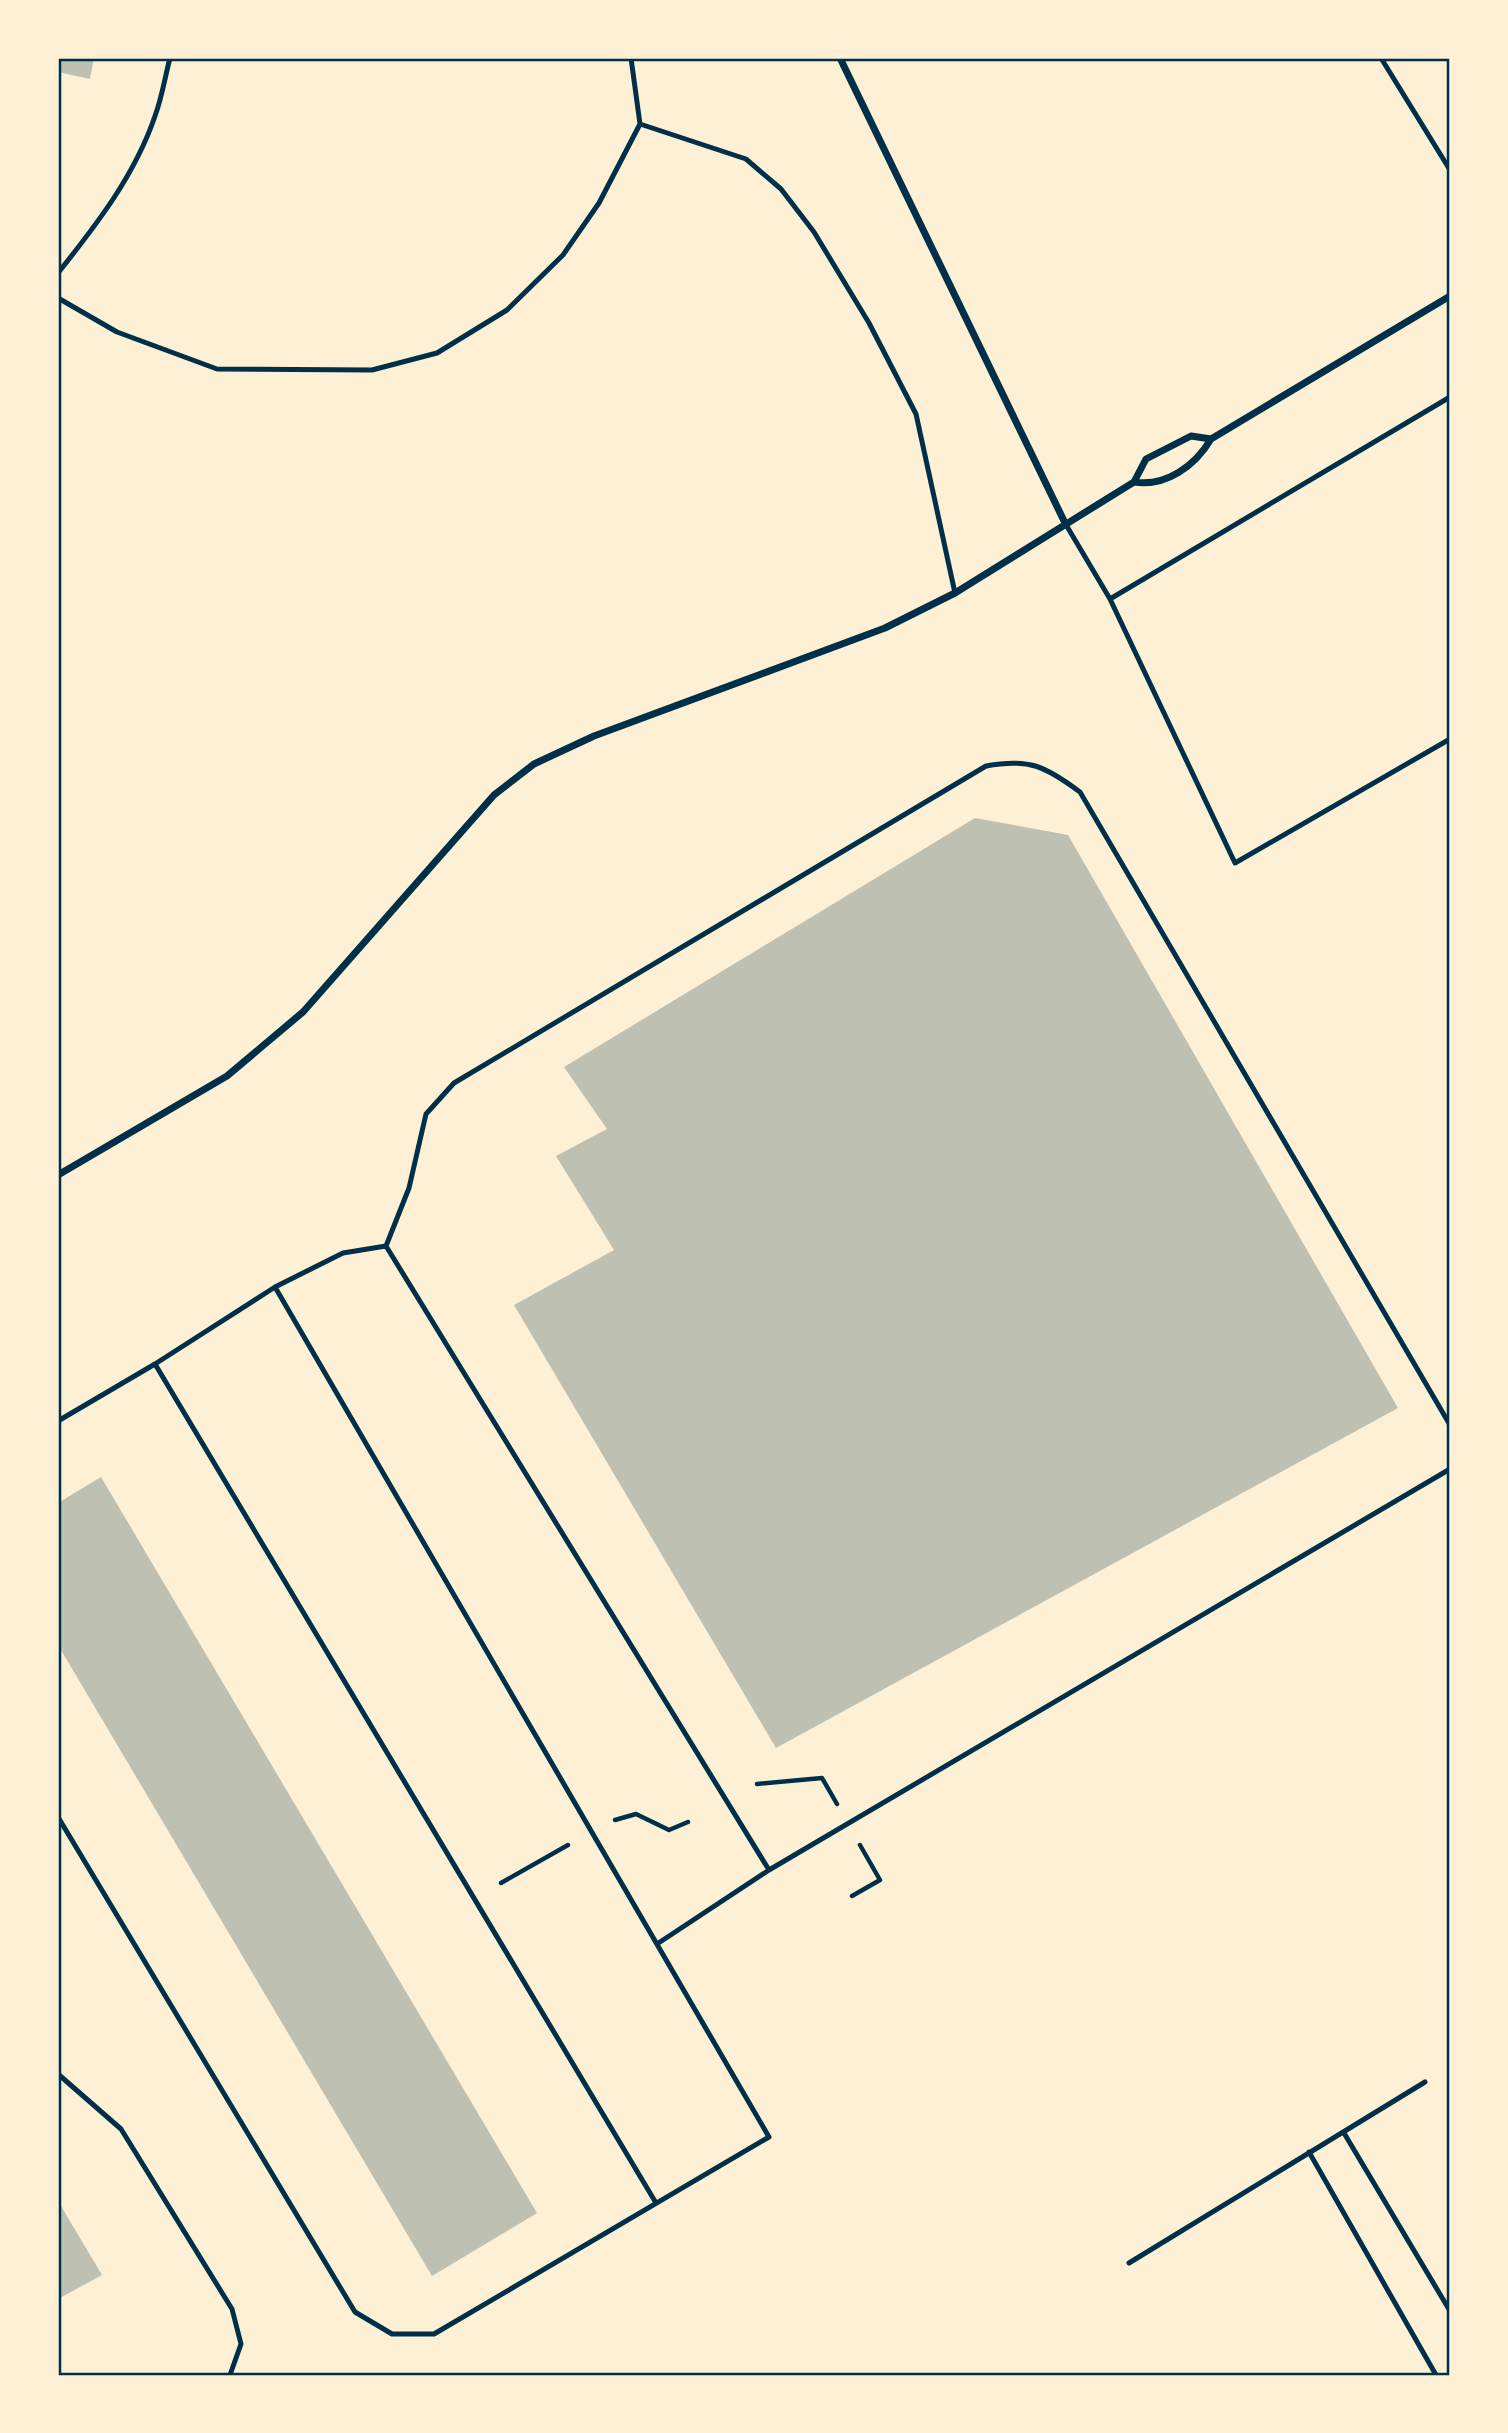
<svg xmlns="http://www.w3.org/2000/svg" width="1508" height="2433" font-family="'PT Sans',sans-serif">
<style>
.building{fill:#bec0b2}
.lines{fill:none;stroke-linecap:round;stroke-linejoin:round}
.path{stroke:#003049;stroke-width:4.5}
.service{stroke:#003049;stroke-width:5}
.minor{stroke:#003049;stroke-width:7}
.neatline{fill:none;stroke:#003049;stroke-width:2.5}
</style>
<rect width="100%" height="100%" fill="#fdf0d5"/>
<path class="building" d="M58,58H94L90,79L58,72Z
M975,818L1068,835L1398,1408L776,1748L514,1305L614,1250L556,1156L607,1129L564,1067Z
M101,1477L537,2213L432,2276L58,1645V1503Z
M58,2201L102,2275L58,2299Z"/>
<g class="lines">
<path class="path" d="M757,1784L822,1778L837,1804
M615,1820L636,1814L669,1830L688,1822
M501,1883L568,1845
M852,1896L880,1880L860,1845"/>
<path class="service" d="M631,58L640,124
M1381,58L1450,170
M58,273C97,224 135,175 155,116C162,97 165,77 170,58
M58,298L117,332L217,369L372,370L437,353L507,310L563,255L599,203L640,124L746,159L781,189L814,232L869,323L916,414L955,593
M1065,523L1110,599L1235,863L1450,739
M1110,599L1450,397
M386,1246L409,1188L426,1114L454,1083L986,766C1029,758 1045,766 1080,792L1450,1425
M386,1246L769,1870
M155,1364L656,2203
M58,1421L155,1364L275,1287L343,1253L386,1246
M58,1817L355,2312L392,2334H434L769,2137L275,1287
M657,1944L769,1870L1450,1469
M58,2074L121,2129L232,2309L241,2344L230,2375
M1344,2133L1450,2311
M1309,2152L1436,2375
M1129,2263L1425,2082"/>
<path class="minor" d="M840,58L1065,523
M1134,482C1166,487 1195,466 1211,439L1450,296
M58,1175L227,1076L303,1012L494,795L534,764L594,736L885,628L955,593L1134,482L1146,459L1191,436L1211,439"/>
</g>
<rect width="1508" height="2433" fill="none" stroke="#fdf0d5" stroke-width="119"/>
<rect x="60" y="60" width="1388" height="2314" class="neatline"/>
</svg>
